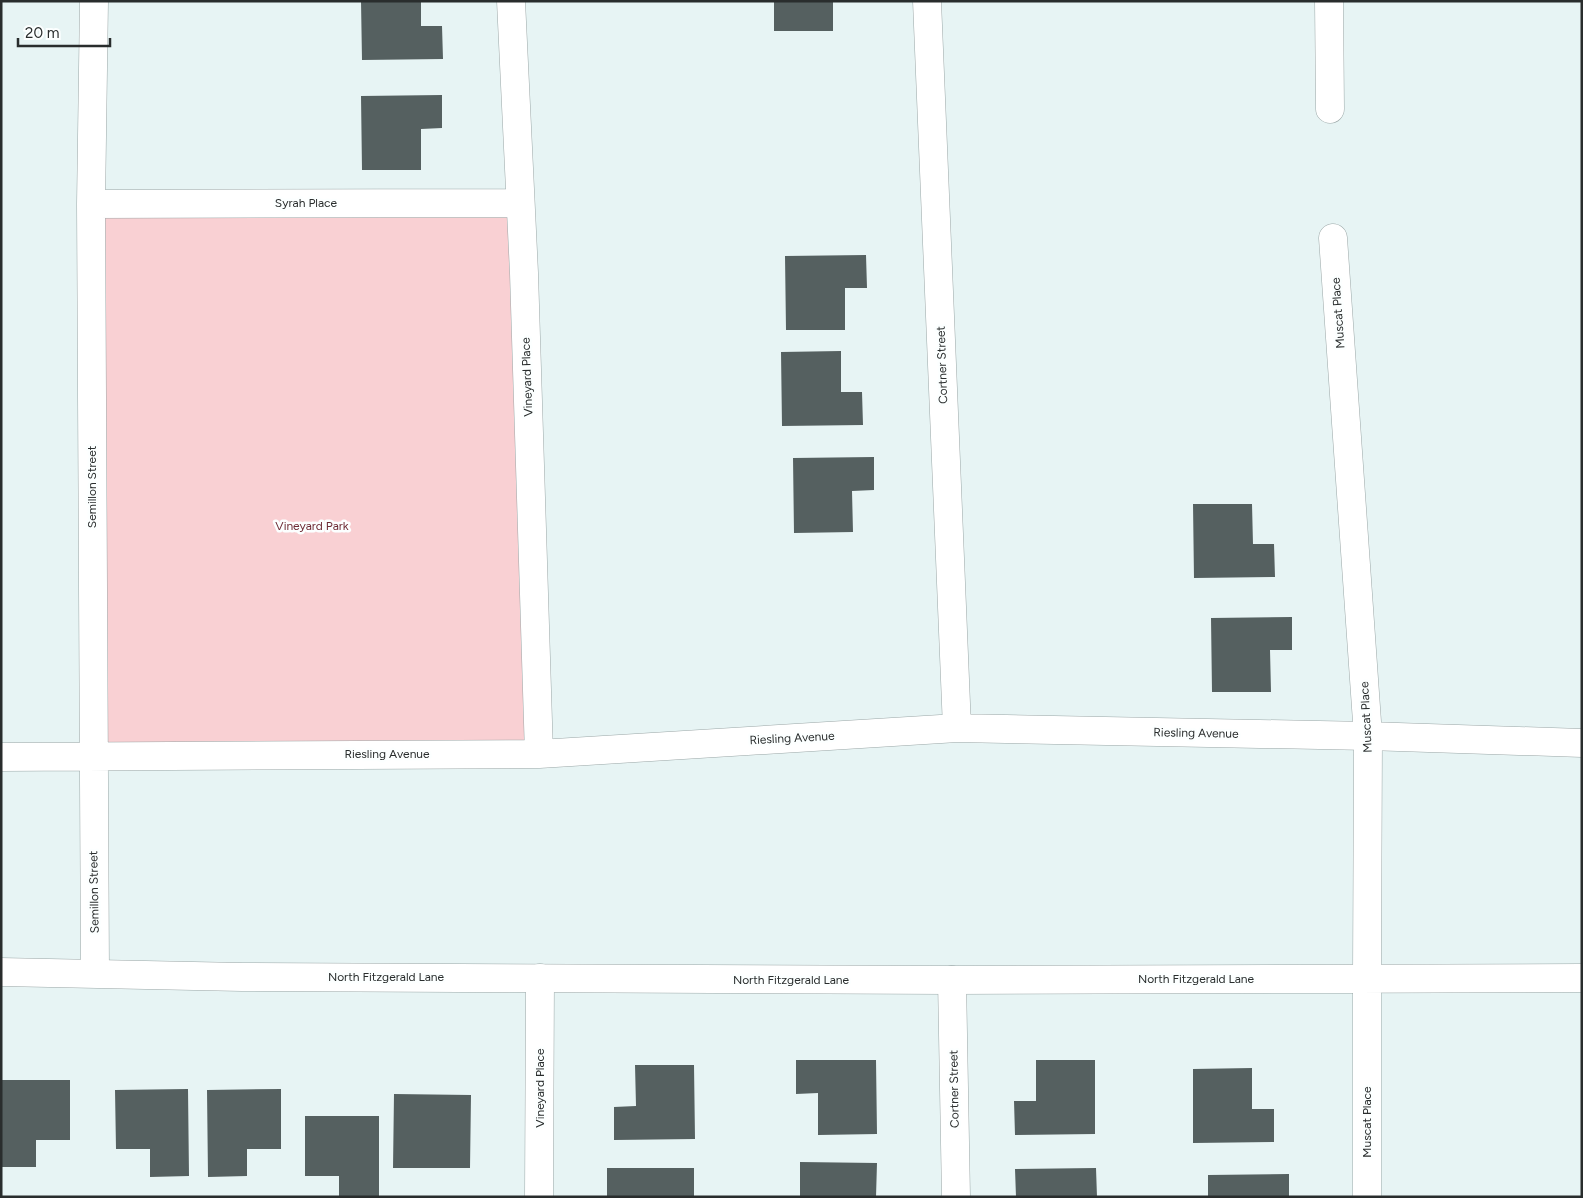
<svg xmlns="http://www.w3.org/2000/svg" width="1583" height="1198" font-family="Figtree,sans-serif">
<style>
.green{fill:#f9d0d3}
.building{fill:#556060}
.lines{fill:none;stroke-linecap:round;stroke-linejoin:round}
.street-casing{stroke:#9ba7a7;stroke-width:29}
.secondary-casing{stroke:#9ba7a7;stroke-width:29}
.street{stroke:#fff;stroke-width:28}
.secondary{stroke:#fff;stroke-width:28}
.labels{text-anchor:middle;stroke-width:5;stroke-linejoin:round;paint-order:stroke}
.street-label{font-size:12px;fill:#292d2d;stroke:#fcffff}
.park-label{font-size:12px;fill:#6e2b35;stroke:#fcffff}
</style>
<rect width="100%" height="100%" fill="#e7f4f4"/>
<path class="green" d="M520,203L539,754L93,756L91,204Z"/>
<path class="building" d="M361,1H421V26H442L443,59L362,60Z
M774,1H833V31H774Z
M442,95V128L421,129V170H362L361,96Z
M866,255L867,288H845V330H786L785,256Z
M841,351V392H862L863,425L782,426L781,352Z
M874,457V490L852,491L853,532L794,533L793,458Z
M1193,504H1252L1253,544H1274L1275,577L1194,578Z
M1292,617V650H1270L1271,692H1212L1211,618Z
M796,1060H876L877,1134L818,1135V1093L796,1094Z
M1036,1060H1095V1134L1015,1135L1014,1101H1036Z
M635,1065H694L695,1139L614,1140V1107L636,1106Z
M1252,1068V1109H1274V1142L1193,1143V1069Z
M1,1080H70V1140H36V1167H1Z
M188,1089L189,1176L150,1177V1149H116L115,1090Z
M281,1089V1149H247V1176L208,1177L207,1090Z
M394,1094L471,1095L470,1168H393Z
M305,1116H379V1197H339V1176H305Z
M800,1162L877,1163L876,1197H800Z
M607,1168H694V1197H607Z
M1096,1168L1097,1197H1016L1015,1169Z
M1289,1174V1197H1208V1175Z"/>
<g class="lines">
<defs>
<path id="street" d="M94,1L91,204L95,973
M511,1L524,273L539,754
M927,1L957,728
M1329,1L1330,109
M91,204L520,203
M1333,238L1368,736L1367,977
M1,757L539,754L957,728L1368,736L1582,743
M952,980L956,1197
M539,1197L540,978"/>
<path id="secondary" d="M1,972L242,977L952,980L1582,978
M1367,977V1197"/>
</defs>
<use href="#street" class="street-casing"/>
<use href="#secondary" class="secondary-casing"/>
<use href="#street" class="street"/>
<use href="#secondary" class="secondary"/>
</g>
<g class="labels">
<g class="street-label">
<text x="306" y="207">Syrah Place</text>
<text transform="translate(1338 313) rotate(-94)" y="4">Muscat Place</text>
<text transform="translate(942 365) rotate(-92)" y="4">Cortner Street</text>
<text transform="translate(527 377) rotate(-92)" y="4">Vineyard Place</text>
<text transform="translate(92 487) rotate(-90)" y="4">Semillon Street</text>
<text transform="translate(1366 717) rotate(-93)" y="4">Muscat Place</text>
<text transform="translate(1196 733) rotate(1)" y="4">Riesling Avenue</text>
<text transform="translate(792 738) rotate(-3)" y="4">Riesling Avenue</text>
<text x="387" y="758">Riesling Avenue</text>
<text transform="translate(94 892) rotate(-91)" y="4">Semillon Street</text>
<text x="386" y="981">North Fitzgerald Lane</text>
<text x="1196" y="983">North Fitzgerald Lane</text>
<text x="791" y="984">North Fitzgerald Lane</text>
<text transform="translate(540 1088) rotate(-90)" y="4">Vineyard Place</text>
<text transform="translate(954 1089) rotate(-91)" y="4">Cortner Street</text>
<text transform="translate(1367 1122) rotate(-90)" y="4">Muscat Place</text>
</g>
<g class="park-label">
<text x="312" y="530">Vineyard Park</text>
</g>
</g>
<rect width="1583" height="1198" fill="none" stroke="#292d2d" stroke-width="5"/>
<path d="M18 38v8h92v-8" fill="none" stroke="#292d2d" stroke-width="2.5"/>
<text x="25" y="38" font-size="15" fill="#292d2d" stroke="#fcffff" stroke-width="4" paint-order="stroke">20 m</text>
</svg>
